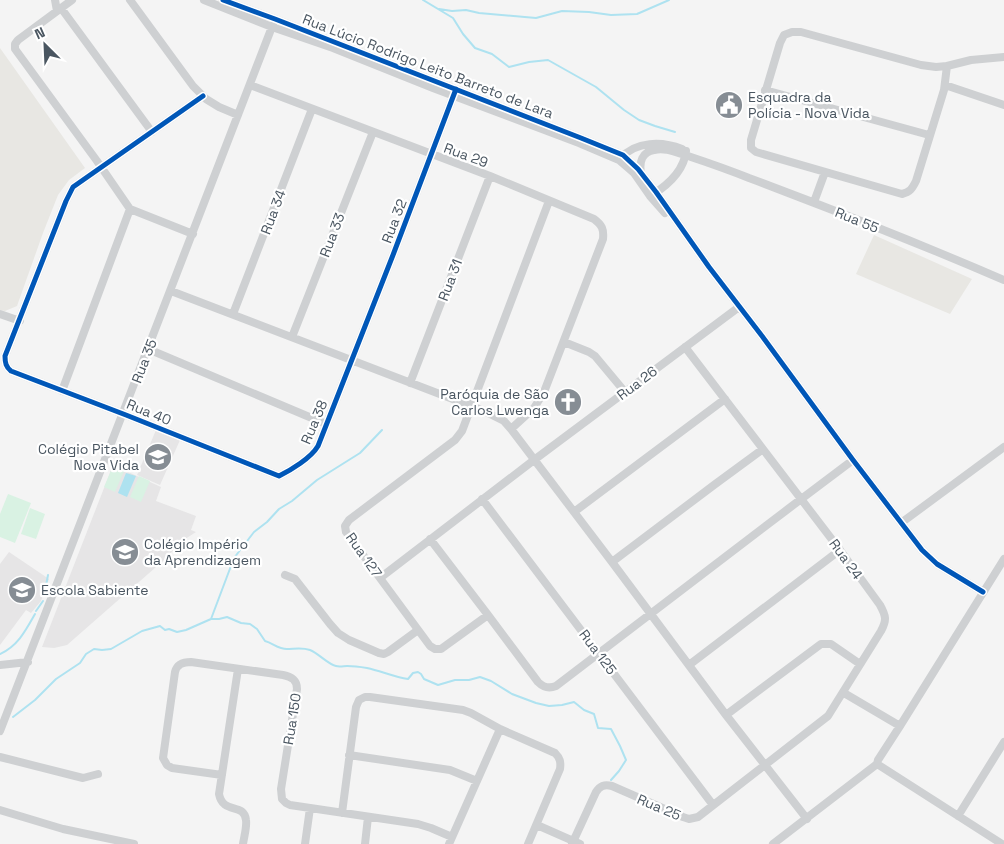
<svg xmlns="http://www.w3.org/2000/svg" width="1004" height="844" font-family="'Space Grotesk',sans-serif">
<style>
.commercial{fill:#e8e7e3}
.education{fill:#e6e5e6}
.park{fill:#d9f2e3}
.water{fill:#aee2f0}
.lines{fill:none;stroke-linecap:round;stroke-linejoin:round}
.stream{stroke:#aee2f0;stroke-width:2}
.minor{stroke:#ced0d2;stroke-width:8}
.cycleway-casing{stroke:#fff;stroke-width:8}
.cycleway{stroke:#0057b8;stroke-width:5}
.labels{text-anchor:middle;stroke-width:4.5;stroke-linejoin:round;paint-order:stroke}
.street-label{font-size:14px;fill:#4a5661;stroke:#fff}
.poi-label{font-size:14px;fill:#4a5661;stroke:#fff;text-anchor:start}
</style>
<rect width="100%" height="100%" fill="#f4f4f4"/>
<path class="commercial" d="M0,48L85,168L69,180L58,195L43,233L17,306L5,311L0,310Z
M874,235L972,279L950,314L856,274Z"/>
<path class="education" d="M156,430L180,440L160,485L137,475Z
M113,465L161,487L156,501L196,516L191,530L196,532L182,541L164,560L67,645L54,648L42,647Z
M9,552L49,579L41,601L31,613L26,610L0,645V564Z"/>
<path class="park" d="M113,466L124,471L115,492L104,487Z
M139,476L150,481L141,502L130,497Z
M8,494L31,503L15,543L0,537V514Z
M30,508L45,514L36,539L21,534Z"/>
<path class="water" d="M126,473L136,476L127,497L118,493Z"/>
<g class="lines">
<path class="stream" d="M423,0L453,18L463,34L475,48L492,54L509,67L529,62L548,60L596,87L624,110L639,120L655,126L675,132
M439,9L452,11L466,10L479,13L536,18L562,11L589,12L611,15L637,14L669,0
M44,596L48,575
M36,611L43,601
M211,619L234,558L254,532L267,522L279,509L292,501L317,480L360,453L382,430
M0,654C18,646 26,630 35,614
M13,717L35,700L56,679L80,663L86,654L94,649L102,650L111,649L142,631L160,626L165,630L169,629L177,632L186,630L211,619H219L227,617L241,623L250,624L257,629L265,641C273,643 278,649 287,649C294,649 302,647 310,650C318,653 329,665 336,666C339,667 344,666 347,666C354,666 361,667 367,668C381,671 394,677 408,679L413,673L418,672L421,674L424,679L438,685L455,680H469L480,677L491,681L512,694L536,703L549,706L562,705L574,702L584,710L594,714L598,728L611,729L620,746L626,760L619,771L611,780"/>
<path class="minor" d="M55,0L57,11
M72,0L18,40L15,44V49L97,161L130,209L193,234
M130,0L193,86L206,99L219,107L238,115
M204,0L272,27L333,48L433,88L579,143L619,160L634,173L650,196L665,213
M223,0L275,19L581,138L623,155L638,169L656,192L709,267L762,336L853,460L922,550L937,564L983,592
M61,8L152,132
M792,32H801L921,65L936,67L947,66L944,90L916,181C912,189 910,192 902,194L756,152L751,148V140L780,43L784,35Z
M947,66L971,60L1004,57
M250,85L490,176L594,219C602,225 604,229 603,239L544,392L534,408L511,429
M945,85L1004,105
M765,90L929,135
M203,96L73,187L66,201L5,356C5,363 6,367 11,371L126,415L279,476C291,470 311,458 318,446L393,255L456,89
M621,158C636,141 662,141 682,149
M641,173C639,162 642,152 654,150C666,147 677,153 688,156C709,163 729,170 749,178C835,210 920,244 1004,280
M652,195C668,185 684,171 686,151
M814,202L825,172
M171,291L484,411L504,421L511,429L612,562L726,715L807,819
M0,314L20,321
M233,314L312,109
M292,337L373,132
M564,342L589,352L595,356L625,392
M148,349L326,424
M410,383L490,176
M62,391L130,209
M482,499L713,805
M574,512L725,399
M901,523L1004,447
M430,539L488,615L538,682C543,687 549,689 556,686L788,509L853,460
M612,562L714,485L763,449
M285,575L295,579L330,624L338,633L349,640L379,653L384,654L388,652L418,630
M380,578L534,460L739,307
M488,615L441,649H435L430,646L346,532L345,526L349,520L455,440L462,431L549,201
M0,665L28,662
M689,665L840,550
M238,669L219,794C223,815 244,802 246,820C247,827 244,837 243,844
M844,693L900,726
M726,715L821,644H831L860,664
M0,731L275,19
M349,755L450,770L477,781
M0,757L83,778L98,774
M877,764L1002,844
M222,775L172,768L167,765L163,758L175,672C177,664 183,662 191,662L283,675C292,677 297,680 297,689L281,789L282,799L286,803L290,805L418,824L431,828L452,837
M0,810L63,829L134,844
M342,813L356,707L359,700L365,697H370L463,710L471,713L500,729L555,753C560,758 561,762 560,769L528,844
M958,816L1004,742
M537,825L580,844
M305,844L310,808
M365,844L368,817
M449,844L500,729
M572,844L596,792C600,786 604,784 612,786L683,817L689,819L698,817L828,716L881,631C887,620 886,616 880,605L840,550L685,347
M773,844L877,764L878,760L900,726L1004,559"/>
<defs>
<path id="cycleway" d="M223,0L275,19L581,138L623,155L638,169L656,192L709,267L762,336L853,460L922,550L937,564L983,592
M203,96L73,187L66,201L5,356C5,363 6,367 11,371L126,415L279,476C291,470 311,458 318,446L393,255L456,89"/>
</defs>
<use href="#cycleway" class="cycleway-casing"/>
<use href="#cycleway" class="cycleway"/>
</g>
<defs>
<symbol id="civic-disc" viewBox="-11 -11 22 22"><circle r="9.5" fill="#868d94" stroke="#fff"/><path d="M-.6-6.5H3V-4.5H.6V-3L4-1V1h2V6H-6V1h2V-1L-.6-3ZM-1.2 2.5V6h2.4V2.5Z" fill="#fff"/></symbol>
<symbol id="church-disc" viewBox="-11 -11 22 22"><circle r="9.5" fill="#868d94" stroke="#fff"/><path d="M-1.2-6h2.4v3.5h3.3v2.4h-3.3V6h-2.4V-.1h-3.3v-2.4h3.3Z" fill="#fff"/></symbol>
<symbol id="university-disc" viewBox="-11 -11 22 22"><circle r="9.5" fill="#868d94" stroke="#fff"/><path d="M0-5L7-2L0 1L-7-2ZM-4 1L0 2.5L4 1V4Q0 6-4 4Z" fill="#fff"/></symbol>
<symbol id="school-disc" viewBox="-11 -11 22 22"><circle r="9.5" fill="#868d94" stroke="#fff"/><path d="M0-5L7-2L0 1L-7-2ZM-4 1L0 2.5L4 1V4Q0 6-4 4Z" fill="#fff"/></symbol>
</defs>
<g fill-rule="evenodd">
<use href="#civic-disc" x="713" y="89" width="32" height="32"/>
<use href="#church-disc" x="552" y="386" width="32" height="32"/>
<use href="#university-disc" x="142" y="441" width="32" height="32"/>
<use href="#school-disc" x="109" y="536" width="32" height="32"/>
<use href="#school-disc" x="6" y="574" width="32" height="32"/>
</g>
<g class="labels">
<g class="street-label">
<text transform="translate(428 66) rotate(21)" y="5">Rua Lúcio Rodrigo Leito Barreto de Lara</text>
<text transform="translate(466 155) rotate(20)" y="5">Rua 29</text>
<text transform="translate(273 212) rotate(-69)" y="5">Rua 34</text>
<text transform="translate(857 220) rotate(22)" y="5">Rua 55</text>
<text transform="translate(394 221) rotate(-69)" y="5">Rua 32</text>
<text transform="translate(332 235) rotate(-69)" y="5">Rua 33</text>
<text transform="translate(450 280) rotate(-69)" y="5">Rua 31</text>
<text transform="translate(144 361) rotate(-69)" y="5">Rua 35</text>
<text transform="translate(637 383) rotate(-37)" y="5">Rua 26</text>
<text transform="translate(149 412) rotate(22)" y="5">Rua 40</text>
<text transform="translate(314 422) rotate(-67)" y="5">Rua 38</text>
<text transform="translate(364 555) rotate(55)" y="5">Rua 127</text>
<text transform="translate(846 559) rotate(54)" y="5">Rua 24</text>
<text transform="translate(598 652) rotate(53)" y="5">Rua 125</text>
<text transform="translate(292 719) rotate(-81)" y="5">Rua 150</text>
<text transform="translate(659 807) rotate(23)" y="5">Rua 25</text>
</g>
<g class="poi-label">
<text x="748" y="102">Esquadra da<tspan x="748" dy="16">Polícia - Nova Vida</tspan></text>
<text x="549" y="399" text-anchor="end">Paróquia de São<tspan x="549" dy="16">Carlos Lwenga</tspan></text>
<text x="139" y="454" text-anchor="end">Colégio Pitabel<tspan x="139" dy="16">Nova Vida</tspan></text>
<text x="144" y="549">Colégio Império<tspan x="144" dy="16">da Aprendizagem</tspan></text>
<text x="41" y="595">Escola Sabiente</text>
</g>
</g>
<g transform="translate(45 45) rotate(336)" stroke="#ffffff" stroke-width="4" paint-order="stroke">
<path d="M0-4L9 19L0 12L-9 19Z" fill="#4a5661"/>
<text y="-8" font-size="14" font-weight="bold" text-anchor="middle" fill="#4a5661">N</text>
</g>
</svg>
